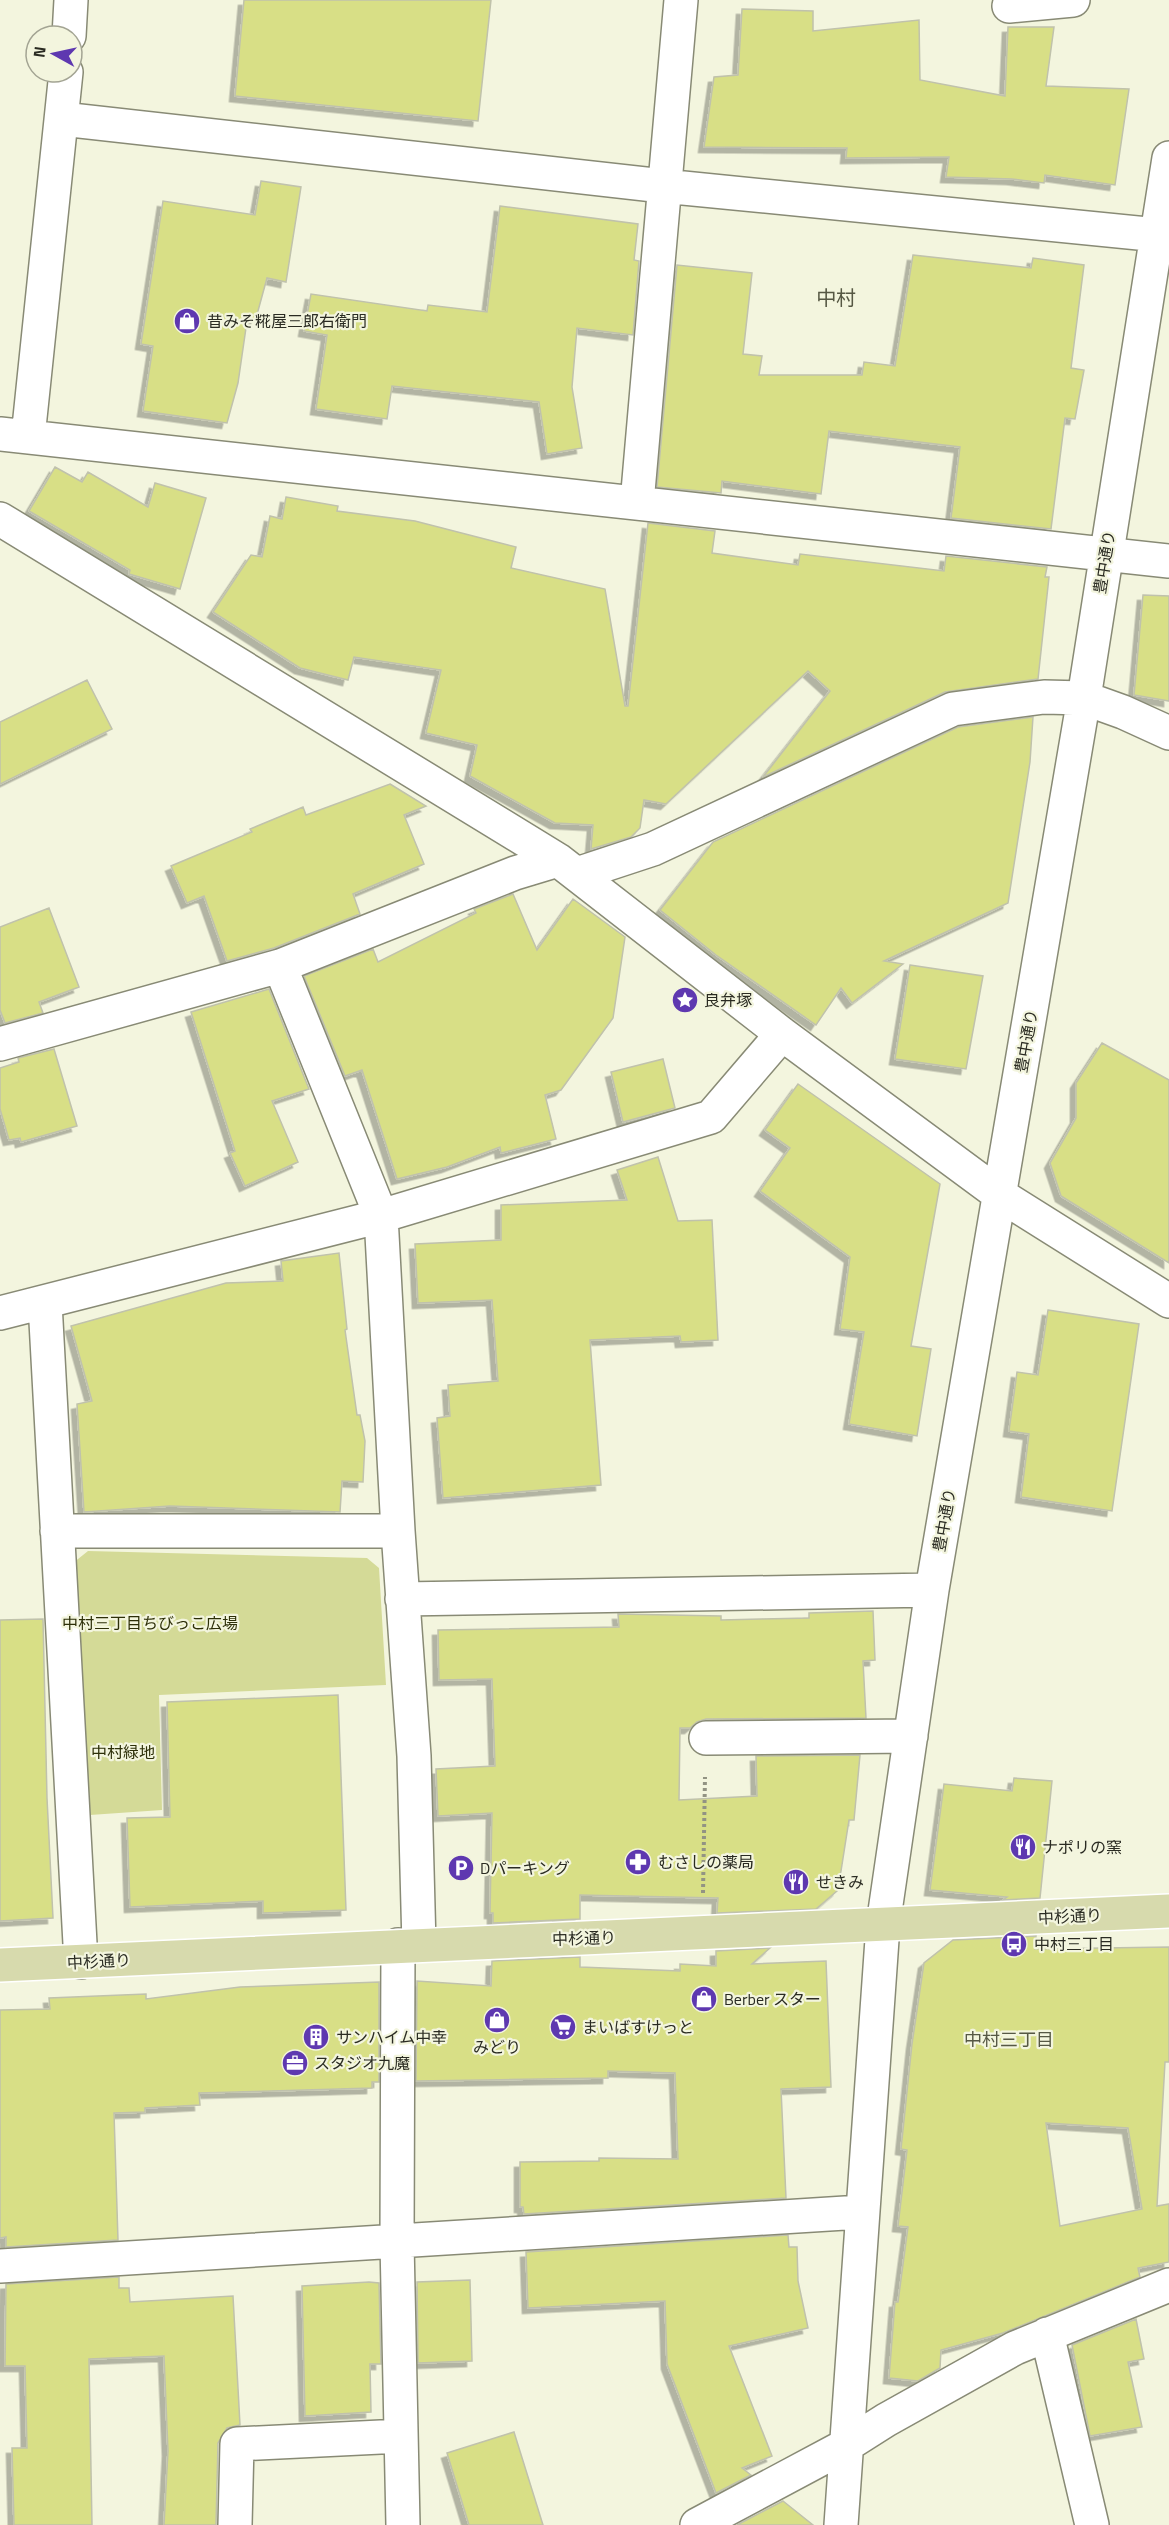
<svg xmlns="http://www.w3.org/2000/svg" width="1169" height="2525" font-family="'Titillium Web','Noto Sans JP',sans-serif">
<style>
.green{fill:#d4da97}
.building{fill:#d8df86;stroke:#c0c2ac;stroke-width:1.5;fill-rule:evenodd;filter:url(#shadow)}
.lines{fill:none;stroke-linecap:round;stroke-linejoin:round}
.minor-casing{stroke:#888a75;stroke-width:36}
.major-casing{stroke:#fff;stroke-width:36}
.path{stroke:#929383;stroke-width:4;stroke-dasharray:3 3;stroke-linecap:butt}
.minor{stroke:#fff;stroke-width:33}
.major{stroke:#d7daad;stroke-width:33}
.labels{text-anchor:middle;stroke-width:4.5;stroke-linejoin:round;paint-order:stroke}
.poi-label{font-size:16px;fill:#2a2b22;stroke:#f3f5de;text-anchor:start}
.street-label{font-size:16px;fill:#2a2b22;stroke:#f3f5de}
.park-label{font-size:16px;fill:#2d2f08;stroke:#f3f5de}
.neighbourhood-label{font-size:18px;fill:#565844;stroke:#f3f5de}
.quarter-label{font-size:20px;fill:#565844;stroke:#f3f5de}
</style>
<defs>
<filter id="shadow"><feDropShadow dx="-5.5" dy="5.5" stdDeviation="0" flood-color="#0004"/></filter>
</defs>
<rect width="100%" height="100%" fill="#f3f5de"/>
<path class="green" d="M88,1551L367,1558L379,1568L386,1685L159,1695L162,1810L90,1815L73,1563Z"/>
<path class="building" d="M244,0H491L478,121L235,96Z
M742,9L813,11V31L919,20L920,80L1005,96L1008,27H1054L1046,86L1129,89L1115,185L1045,175L1044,183L1012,179L946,177L949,157L846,158L847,148L704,147L714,77L738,75Z
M261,181L301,187L286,282L267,278L255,322L247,321L238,383L227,423L143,411L153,346L141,344L163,201L255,215Z
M500,206L638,224L634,260L639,261L633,335L577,328L572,387L582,448L547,454L539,402L392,386L387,419L316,409L327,335L304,331L311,294L427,311L428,305L487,312Z
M913,255L1031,268L1033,258L1084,265L1071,368L1084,370L1075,419L1065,418L1051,529L951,518L960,447L829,431L821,494L722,481L721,493L657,487L677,265L752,273L743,354L762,356L759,375H862L864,362L895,366Z
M55,467L82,482L88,472L148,507L155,483L206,498L180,589L129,574L130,570L29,511Z
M286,497L338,506L337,511L415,521L516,547L511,568L605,589L625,706H628L648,523L715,531L712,553L798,565L800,554L944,571L946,556L1047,567L1045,577H1049L1038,679L945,692L763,777L830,691L808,671L666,804L644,800L640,828L631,837L591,849L593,825L555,823L470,776L477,745L426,733L441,670L354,657L348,680L300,668L213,612L251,555L262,557L270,516L282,519Z
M1143,595L1169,596V701L1134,695Z
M87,680L112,729L0,784V722Z
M1033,717L1030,762L1008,903L884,961L903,964L852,1003L841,988L816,1025L716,955L660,910L713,842L958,727Z
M390,784L426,806L404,815L424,864L353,894L360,914L274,948L227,961L204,896L187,903L171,866L252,832L250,829L303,807L306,815Z
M513,894L537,950L573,899L625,937L613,1018L561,1090L545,1095L556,1139L501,1153L500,1147L447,1167L397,1179L362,1070L345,1076L304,976L373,949L378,962L476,913L474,909Z
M49,908L79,987L39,1002L43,1013L5,1023L0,1010V927Z
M910,965L983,976L966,1069L895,1059Z
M269,989L309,1089L272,1101L298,1162L245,1186L230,1153L235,1151L191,1012Z
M1102,1043L1169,1080V1263L1061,1196L1050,1163L1076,1118V1083Z
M54,1049L77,1126L21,1142L20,1138L9,1140L0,1109V1068L19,1062L18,1058Z
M663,1059L675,1108L623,1122L611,1072Z
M798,1084L940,1184L911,1346L931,1349L917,1436L849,1424L864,1332L840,1329L850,1257L760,1191L790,1148L765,1130Z
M658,1157L678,1221L712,1220L718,1340L681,1342L680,1336L590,1340L601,1485L443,1498L437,1418L450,1416L448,1385L498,1381L492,1300L418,1303L415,1244L501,1240V1205L627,1200L617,1170Z
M339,1253L347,1329L345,1330L357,1415H360L365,1441L363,1482L342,1481L340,1512L170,1506L84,1512L77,1404L92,1401L71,1326L226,1283L283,1281L281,1261Z
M1048,1310L1139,1324L1112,1511L1021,1497L1029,1434L1009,1431L1017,1372L1038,1375Z
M873,1611L875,1660L863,1661L866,1718L706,1719L697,1722L690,1728H680L679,1800L757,1796L756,1756L860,1755L854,1820H849L838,1890L816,1909L717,1913L718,1898L580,1895V1919L493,1923V1913H490L492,1813L438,1816L436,1769L495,1766L492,1679L439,1680L438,1630L619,1627L618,1614L721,1616V1620L809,1618V1613Z
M43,1619L47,1798L53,1918L0,1921V1620Z
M338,1695L346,1910L263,1913V1901L130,1907L127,1818L170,1817L167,1702Z
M1014,1778L1052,1781L1040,1898L1003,1900L1007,1897L930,1890L944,1784L1012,1791Z
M1036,1936L1035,1949L1169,1947V2062H1165L1157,2206L1169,2204V2262L1138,2268L1140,2277L1003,2333L941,2350L940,2368L918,2381L889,2378L895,2302H898L908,2227L898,2226L907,2150L901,2149L912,2044L924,1963L953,1940ZM1046,2123L1128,2128L1142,2209L1060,2226Z
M770,1948L752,1964L826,1961L831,2087L781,2089L786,2198L524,2214L523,2207H520V2162L599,2161V2158L678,2159L675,2073L608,2071V2078L416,2081L417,1981L491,1986L492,1961L580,1957V1967L680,1971V1964L716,1966V1951Z
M379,1982V2082H372V2088L199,2093L200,2105L145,2108V2112L114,2113L118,2240L6,2247V2237L0,2238V2010L50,2009L49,1998L146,1994V1999L240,1987Z
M788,2235L789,2247H797L798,2281L808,2328L729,2346L772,2456L742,2468L751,2475L716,2493L667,2364L665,2301L528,2308L526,2252Z
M119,2277V2288H129L130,2302L233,2296L240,2425L227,2428L218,2443L216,2525H164L168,2451L164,2356L89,2359L92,2525H14L12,2448H27L25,2366H5L6,2284Z
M470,2280L472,2361L418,2363L417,2282Z
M369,2282L379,2283L381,2364H370L371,2412L305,2416L302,2286Z
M1136,2319L1144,2359L1128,2362L1142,2427L1090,2436L1072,2345Z
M514,2432L543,2525H469L447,2453Z
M783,2501L813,2525H737Z"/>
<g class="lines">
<defs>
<path id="minor" d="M1009,6L1073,0
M69,36L71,0
M62,119L663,186L1169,236
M0,434L1169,561
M28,437L66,72
M637,503L681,0
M0,519L558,860L782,1034L1000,1195L1169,1301
M577,874L653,849L953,709L1044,697L1084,698L1123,712L1169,733
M280,966L381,1216L398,1531L414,1756L419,1945
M0,1044L280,966L515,873L558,860
M45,1303L81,1962
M0,1313L381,1216L711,1117L782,1034
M57,1531H398
M402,1599L932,1590
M706,1738L911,1736
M398,1945L397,2242L403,2525
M0,2266L861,2212
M1047,2334L1092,2525
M235,2525L237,2444L401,2436
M697,2525L845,2446L886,2420L1015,2348L1169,2285
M841,2525L883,1925L932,1590L1084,698L1169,158"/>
<path id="major" d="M0,1965L1169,1911"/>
</defs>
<use href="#minor" class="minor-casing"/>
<use href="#major" class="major-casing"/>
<path class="path" d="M703,1893L705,1777"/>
<use href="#minor" class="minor"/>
<use href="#major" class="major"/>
</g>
<defs>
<symbol id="shop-disc" viewBox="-11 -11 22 22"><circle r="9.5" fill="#5e38b0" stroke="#f3f5de"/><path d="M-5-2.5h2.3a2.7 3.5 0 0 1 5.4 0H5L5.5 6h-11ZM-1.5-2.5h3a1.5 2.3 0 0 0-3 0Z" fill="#fff"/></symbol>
<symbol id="sight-disc" viewBox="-11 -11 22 22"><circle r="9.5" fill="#5e38b0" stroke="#f3f5de"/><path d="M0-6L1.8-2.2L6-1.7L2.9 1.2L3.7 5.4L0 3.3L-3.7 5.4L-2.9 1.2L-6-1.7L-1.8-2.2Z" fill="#fff"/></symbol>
<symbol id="restaurant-disc" viewBox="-11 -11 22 22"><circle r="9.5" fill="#5e38b0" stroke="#f3f5de"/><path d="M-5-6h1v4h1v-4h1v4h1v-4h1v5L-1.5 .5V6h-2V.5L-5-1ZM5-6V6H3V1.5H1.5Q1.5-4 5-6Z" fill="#fff"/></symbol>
<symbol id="pharmacy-disc" viewBox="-11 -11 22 22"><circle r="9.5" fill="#5e38b0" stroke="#f3f5de"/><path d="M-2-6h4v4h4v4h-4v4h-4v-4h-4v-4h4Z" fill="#fff"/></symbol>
<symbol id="parking-disc" viewBox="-11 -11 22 22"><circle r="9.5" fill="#5e38b0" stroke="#f3f5de"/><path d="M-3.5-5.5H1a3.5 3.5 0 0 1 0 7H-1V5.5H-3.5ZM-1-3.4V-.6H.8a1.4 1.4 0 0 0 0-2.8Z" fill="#fff"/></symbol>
<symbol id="bus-disc" viewBox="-11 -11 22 22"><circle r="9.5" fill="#5e38b0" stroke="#f3f5de"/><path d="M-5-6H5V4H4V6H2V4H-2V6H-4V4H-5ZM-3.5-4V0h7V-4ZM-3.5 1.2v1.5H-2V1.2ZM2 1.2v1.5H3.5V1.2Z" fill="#fff"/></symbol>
<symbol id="supermarket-disc" viewBox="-11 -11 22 22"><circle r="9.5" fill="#5e38b0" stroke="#f3f5de"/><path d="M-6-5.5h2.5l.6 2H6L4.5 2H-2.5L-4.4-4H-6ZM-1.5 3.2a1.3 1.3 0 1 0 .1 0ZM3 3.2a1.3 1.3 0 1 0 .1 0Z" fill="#fff"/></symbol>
<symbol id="building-disc" viewBox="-11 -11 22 22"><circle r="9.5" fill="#5e38b0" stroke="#f3f5de"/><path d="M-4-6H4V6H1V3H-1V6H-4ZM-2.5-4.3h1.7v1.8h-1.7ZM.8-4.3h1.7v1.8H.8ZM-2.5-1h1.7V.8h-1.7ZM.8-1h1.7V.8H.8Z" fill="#fff"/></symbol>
<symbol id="office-disc" viewBox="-11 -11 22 22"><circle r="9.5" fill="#5e38b0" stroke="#f3f5de"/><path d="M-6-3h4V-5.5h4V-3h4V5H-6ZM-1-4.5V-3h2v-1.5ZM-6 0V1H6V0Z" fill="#fff"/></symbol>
</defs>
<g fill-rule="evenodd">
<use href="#shop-disc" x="172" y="306" width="30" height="30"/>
<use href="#sight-disc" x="670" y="985" width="30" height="30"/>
<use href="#restaurant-disc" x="1008" y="1832" width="30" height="30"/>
<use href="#pharmacy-disc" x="623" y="1847" width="30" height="30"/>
<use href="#parking-disc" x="446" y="1853" width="30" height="30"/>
<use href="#restaurant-disc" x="781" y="1867" width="30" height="30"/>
<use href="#bus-disc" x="999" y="1929" width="30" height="30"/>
<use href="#shop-disc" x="689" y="1984" width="30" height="30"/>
<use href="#shop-disc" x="482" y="2005" width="30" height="30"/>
<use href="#supermarket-disc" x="548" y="2012" width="30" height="30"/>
<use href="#building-disc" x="301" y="2022" width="30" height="30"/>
<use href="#office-disc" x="280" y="2048" width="30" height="30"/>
</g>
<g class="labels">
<g class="poi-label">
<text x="207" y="327">昔みそ糀屋三郎右衛門</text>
<text x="704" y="1006">良弁塚</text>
<text x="1042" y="1853">ナポリの窯</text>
<text x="658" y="1868">むさしの薬局</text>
<text x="480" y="1874">Dパーキング</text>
<text x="816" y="1888">せきみ</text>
<text x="1034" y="1950">中村三丁目</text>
<text x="724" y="2005">Berber スター</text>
<text x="582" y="2033">まいばすけっと</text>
<text x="336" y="2043">サンハイム中幸</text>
<text x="497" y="2053" text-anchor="middle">みどり</text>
<text x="314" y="2069">スタジオ九魔</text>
</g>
<g class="street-label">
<text transform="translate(1104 562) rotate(-81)" y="6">豊中通り</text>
<text transform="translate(1026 1041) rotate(-80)" y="6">豊中通り</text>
<text transform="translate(944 1520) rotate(-80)" y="6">豊中通り</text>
<text transform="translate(1070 1916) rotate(-3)" y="6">中杉通り</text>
<text transform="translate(584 1938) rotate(-2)" y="6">中杉通り</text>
<text transform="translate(99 1961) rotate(-3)" y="6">中杉通り</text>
</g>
<g class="park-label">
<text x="150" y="1629">中村三丁目ちびっこ広場</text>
<text x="123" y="1758">中村緑地</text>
</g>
<g class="neighbourhood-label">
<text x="1009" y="2046">中村三丁目</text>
</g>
<g class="quarter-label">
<text x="836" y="305">中村</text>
</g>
</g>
<g transform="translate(54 54) rotate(278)"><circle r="28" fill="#f3f5de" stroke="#a3a493" stroke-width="1.5"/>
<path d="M0-4.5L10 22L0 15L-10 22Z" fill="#5e38b0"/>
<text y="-9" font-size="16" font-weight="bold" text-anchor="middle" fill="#2a2b22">N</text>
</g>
</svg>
